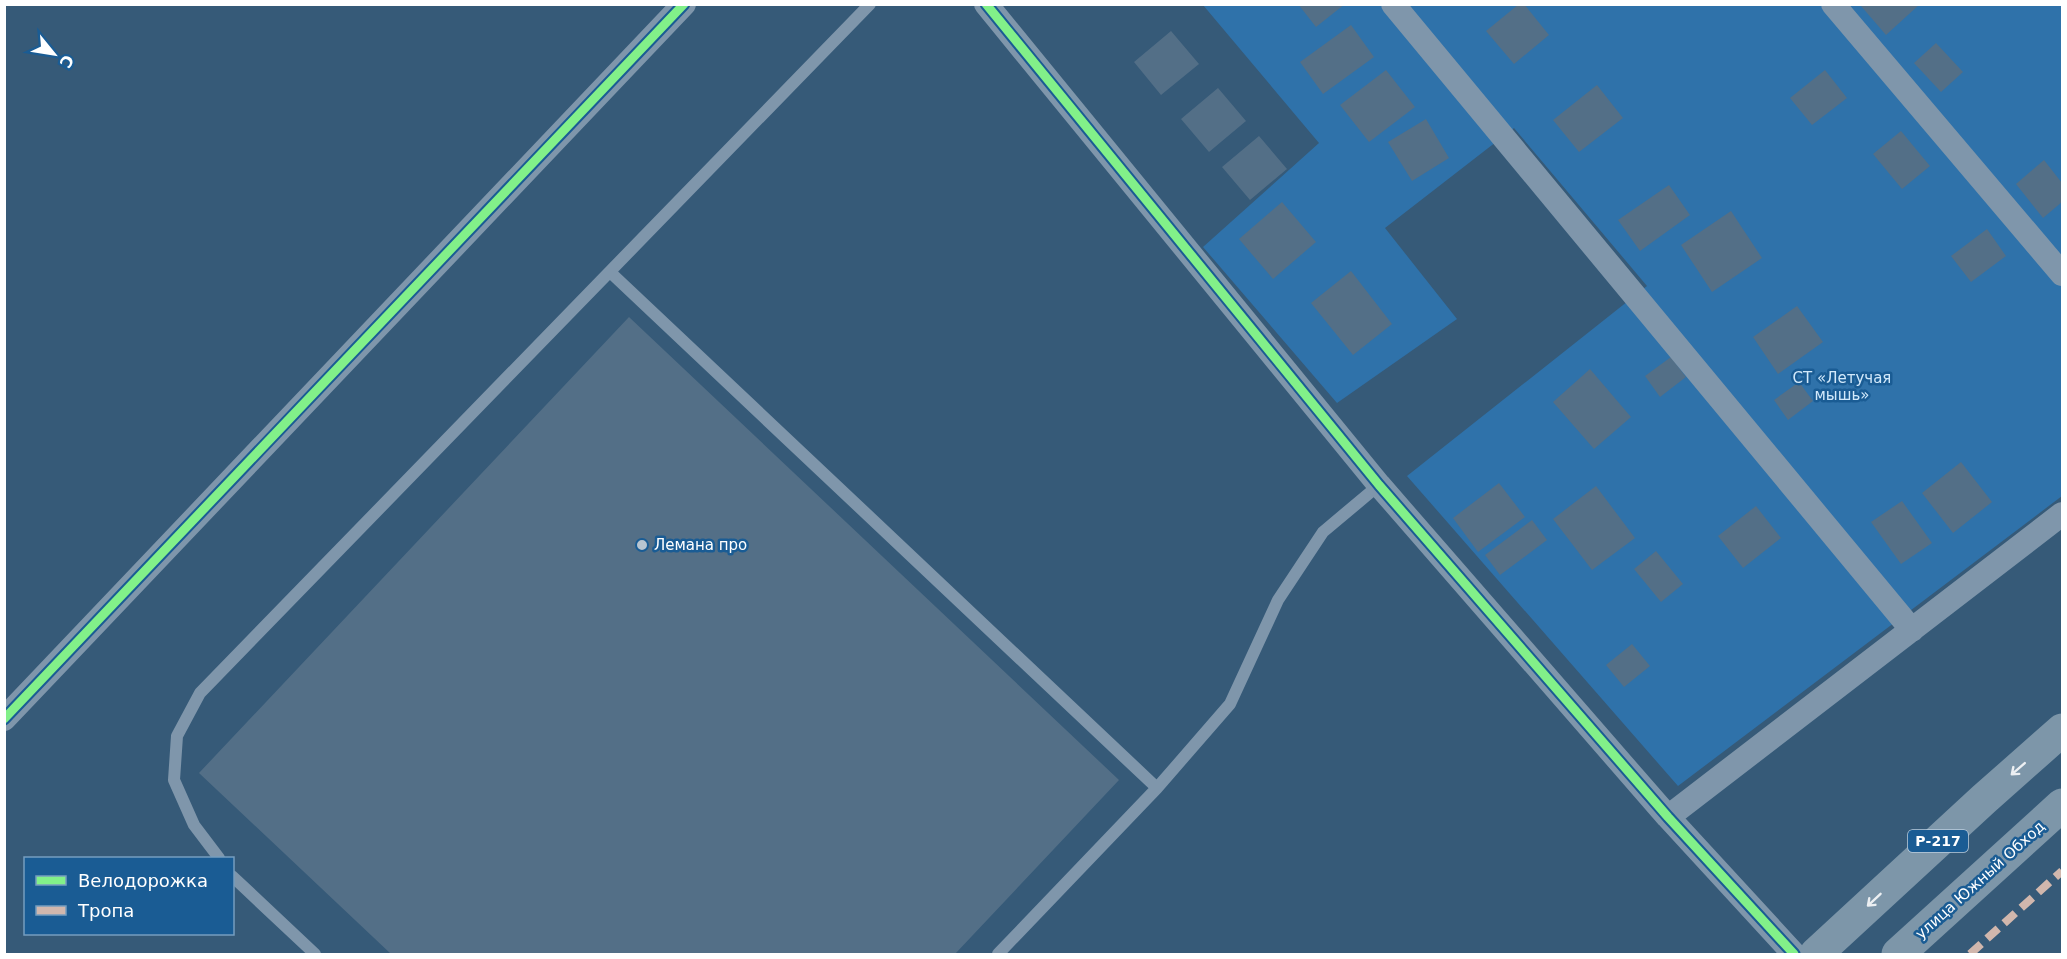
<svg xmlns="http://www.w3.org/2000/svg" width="2067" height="959" font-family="'DejaVu Sans',sans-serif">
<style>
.green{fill:#2f72aa}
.building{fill:#536f87}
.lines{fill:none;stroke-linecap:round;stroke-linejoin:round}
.lane{stroke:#7f96ab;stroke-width:12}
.street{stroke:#7f96ab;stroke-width:24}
.primary{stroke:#7d96a9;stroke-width:33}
.quiet{stroke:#d1b7ad;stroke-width:8;stroke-dasharray:15 8;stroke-linecap:butt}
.cycleway-casing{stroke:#1a5c94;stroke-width:13}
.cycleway{stroke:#82f089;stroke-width:9}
.oneway{stroke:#eceff2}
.poi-dot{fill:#b9c5d0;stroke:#1a5c94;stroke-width:2}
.labels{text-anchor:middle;stroke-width:5;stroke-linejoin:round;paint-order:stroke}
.shield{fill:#1a5c94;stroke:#bacedf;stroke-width:1.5}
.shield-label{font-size:14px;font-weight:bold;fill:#fff}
.park-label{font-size:15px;fill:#d2e9fb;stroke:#1a5c94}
.poi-label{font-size:15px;fill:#fff;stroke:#1a5c94;text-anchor:start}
.street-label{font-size:15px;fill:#fff;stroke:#1a5c94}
</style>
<rect width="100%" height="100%" fill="#365a78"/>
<path class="green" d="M1203,5H2062V496L1678,786L1407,476L1647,286L1514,128L1385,228L1457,319L1337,403L1203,247L1319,143Z"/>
<path class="building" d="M1298,4H1345L1316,27Z
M1519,4H1524L1549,35L1514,64L1486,31Z
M1863,4H1920L1886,35L1861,6Z
M1351,25L1374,57L1323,94L1300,62Z
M1171,31L1199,64L1161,95L1134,62Z
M1936,43L1963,72L1941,92L1914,63Z
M1386,70L1415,107L1369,142L1340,105Z
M1825,70L1847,98L1812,125L1790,98Z
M1597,85L1623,118L1579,152L1553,120Z
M1218,88L1246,121L1209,152L1181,119Z
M1426,119L1449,158L1412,181L1388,142Z
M1901,131L1930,166L1902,189L1873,154Z
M1259,136L1287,169L1250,200L1222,167Z
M2044,160L2062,183V202L2043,218L2016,184Z
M1669,185L1690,215L1640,251L1618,220Z
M1282,202L1316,242L1273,279L1239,239Z
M1731,211L1762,258L1712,292L1681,245Z
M1987,229L2006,256L1971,282L1951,256Z
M1351,271L1392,324L1353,355L1311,303Z
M1797,306L1823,342L1778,374L1753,337Z
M629,317L1119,780L955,954H391L199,773Z
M1671,357L1686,377L1660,397L1645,376Z
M1590,369L1631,417L1594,449L1553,402Z
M1799,382L1813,401L1788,420L1774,400Z
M1961,462L1992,502L1953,533L1922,493Z
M1499,483L1525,517L1478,552L1453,518Z
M1596,486L1635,538L1592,570L1553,519Z
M1902,501L1932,543L1901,564L1871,522Z
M1756,506L1781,538L1743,568L1718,536Z
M1532,520L1547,540L1500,575L1485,555Z
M1656,551L1683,584L1661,602L1634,569Z
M1632,644L1650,666L1624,687L1606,665Z"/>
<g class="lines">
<path class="lane" d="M610,272L1157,788
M219,858L194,825L174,780L177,736L200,693L870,4
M232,876L315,954
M998,954L1157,788L1230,704L1278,600L1323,532L1379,485"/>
<path class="street" d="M986,4L1379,485L1668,817L1794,954
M1393,4L1912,630
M1833,4L2062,274
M4,719L684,4
M1668,817L2062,514"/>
<path class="primary" d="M1816,954L1984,799L2062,730
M1898,954L2062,805"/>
<path class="quiet" d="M1970,954L2062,871"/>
<defs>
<path id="cycleway" d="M986,4L1379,485L1668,817L1794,954
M4,719L684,4"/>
</defs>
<use href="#cycleway" class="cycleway-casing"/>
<use href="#cycleway" class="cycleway"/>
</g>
<defs><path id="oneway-shaft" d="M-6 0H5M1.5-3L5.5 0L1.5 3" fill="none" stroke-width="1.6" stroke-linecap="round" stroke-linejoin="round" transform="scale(1.5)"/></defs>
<g class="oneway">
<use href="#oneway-shaft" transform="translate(2018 769) rotate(139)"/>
<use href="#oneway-shaft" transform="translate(1874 900) rotate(137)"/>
</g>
<circle class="poi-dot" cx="642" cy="545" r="6"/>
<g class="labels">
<rect class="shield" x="1908" y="830" width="60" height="22" rx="4.5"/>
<g class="shield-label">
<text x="1938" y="846">Р-217</text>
</g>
<g class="park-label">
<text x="1842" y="383">СТ «Летучая<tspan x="1842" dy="17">мышь»</tspan></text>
</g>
<g class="poi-label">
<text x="654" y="550">Лемана про</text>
</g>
<g class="street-label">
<text transform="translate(1980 880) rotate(-42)" y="5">улица Южный Обход</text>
</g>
</g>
<rect width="2067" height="959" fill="none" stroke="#ffffff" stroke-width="12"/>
<rect x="24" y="857" width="210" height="78" fill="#1a5c94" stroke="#769dbf" stroke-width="1.5"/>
<rect x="36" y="876" width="30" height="9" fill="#82f089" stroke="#769dbf" stroke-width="1.5"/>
<text x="78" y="887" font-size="18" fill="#ffffff">Велодорожка</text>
<rect x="36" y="906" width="30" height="9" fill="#d1b7ad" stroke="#769dbf" stroke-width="1.5"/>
<text x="78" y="917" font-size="18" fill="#ffffff">Тропа</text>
<g transform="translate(54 54) rotate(120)" stroke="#1a5c94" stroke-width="4.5" paint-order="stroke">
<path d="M0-4.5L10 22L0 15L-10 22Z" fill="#ffffff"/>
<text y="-9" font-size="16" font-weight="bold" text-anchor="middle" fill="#ffffff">С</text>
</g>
</svg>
